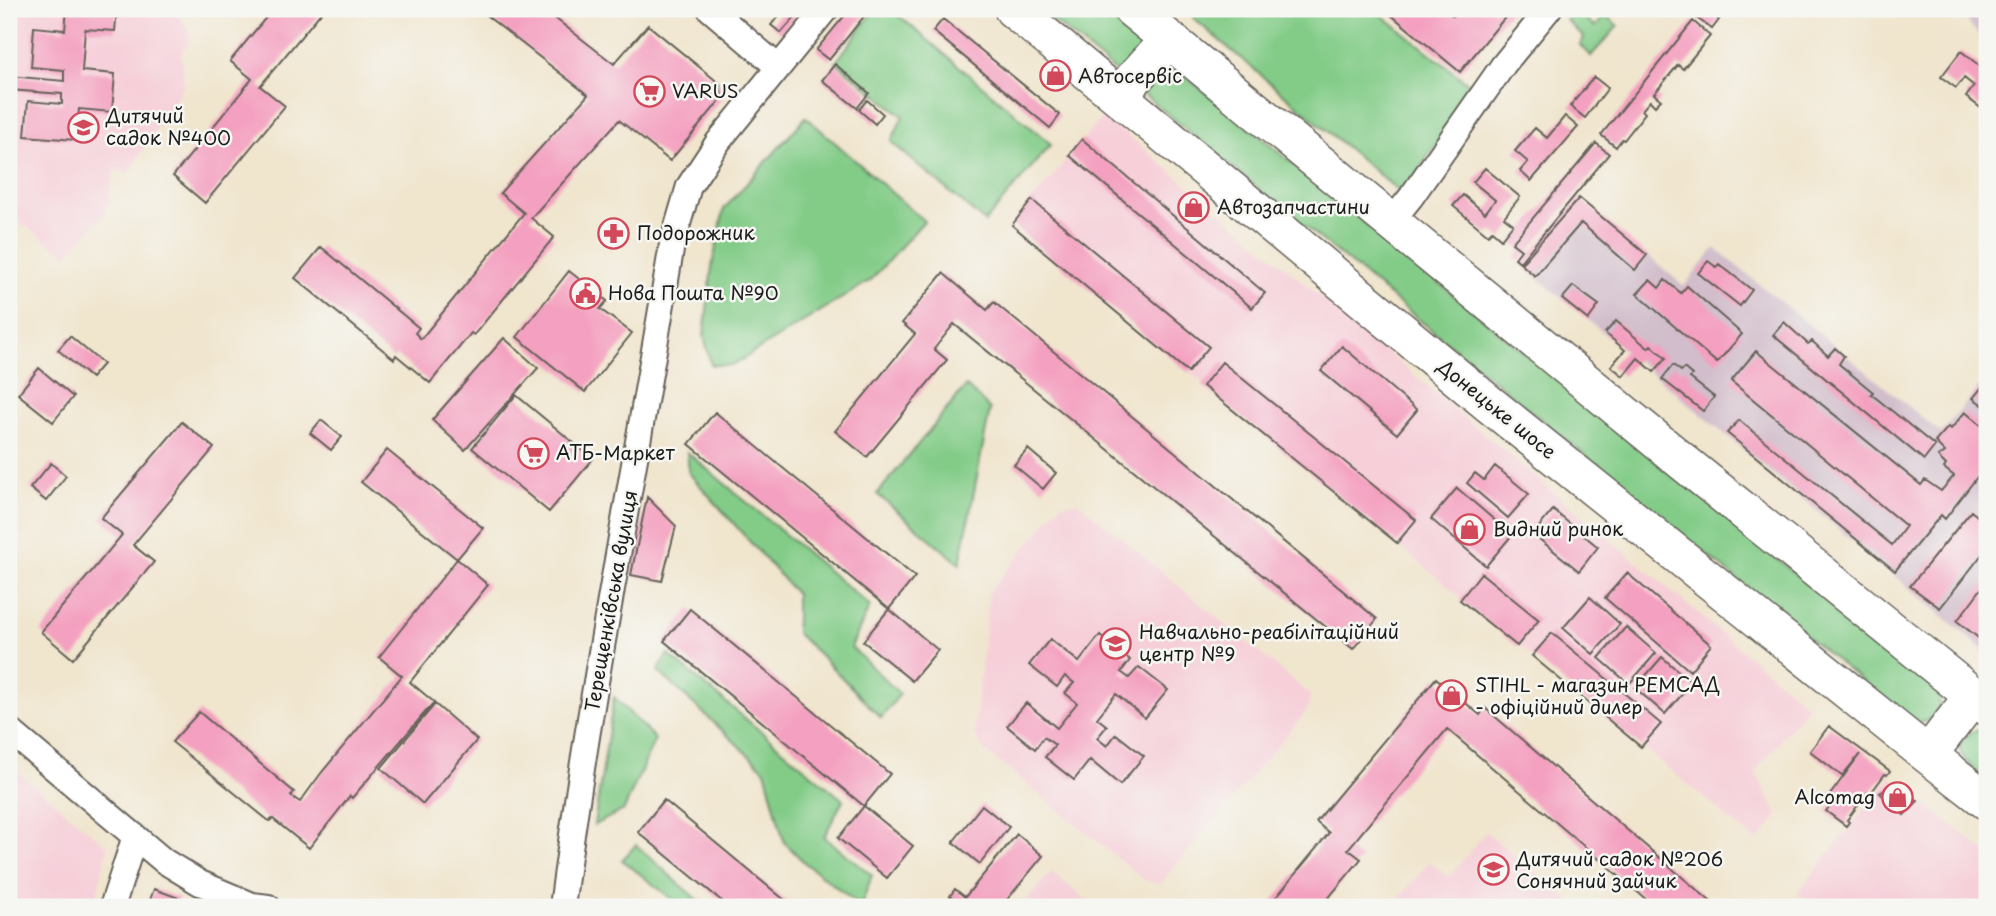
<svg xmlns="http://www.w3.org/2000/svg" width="1996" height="916" font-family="'Playpen Sans',sans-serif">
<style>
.built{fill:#f6cfd9}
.industrial{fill:#d1bdcb}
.green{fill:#83cc88;stroke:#507452;stroke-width:2}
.building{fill:#f4a0c0}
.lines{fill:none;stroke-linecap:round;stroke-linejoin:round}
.minor-casing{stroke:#66625a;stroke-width:28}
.highway-casing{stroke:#66625a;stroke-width:40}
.minor{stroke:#fff;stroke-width:24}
.highway{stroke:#fff;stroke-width:37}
.labels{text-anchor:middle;stroke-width:5;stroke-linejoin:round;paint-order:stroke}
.poi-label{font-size:19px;fill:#1c1c1c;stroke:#f6f6f2;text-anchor:start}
.street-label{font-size:19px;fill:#1c1c1c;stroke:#f6f6f2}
</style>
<rect width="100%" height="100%" fill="#f6f6f2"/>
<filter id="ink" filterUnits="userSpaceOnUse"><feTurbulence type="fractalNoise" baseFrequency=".0143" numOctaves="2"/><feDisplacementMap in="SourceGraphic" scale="14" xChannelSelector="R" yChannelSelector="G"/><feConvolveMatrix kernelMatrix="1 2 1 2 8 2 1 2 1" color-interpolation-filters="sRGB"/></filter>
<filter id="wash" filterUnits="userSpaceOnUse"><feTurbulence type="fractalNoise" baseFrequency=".00686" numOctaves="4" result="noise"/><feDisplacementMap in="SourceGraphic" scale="28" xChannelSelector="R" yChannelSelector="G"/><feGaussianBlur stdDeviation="1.57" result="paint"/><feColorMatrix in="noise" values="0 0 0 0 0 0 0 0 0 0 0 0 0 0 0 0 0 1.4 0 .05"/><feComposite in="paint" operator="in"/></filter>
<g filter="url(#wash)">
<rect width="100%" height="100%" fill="#f0e5cd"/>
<path class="built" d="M9,9H175L192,35L181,54L184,85L128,173L115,169L106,212L67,255L9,215Z
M1104,115L1808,706L1755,772L1778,816L1757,842L1012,225Z
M1078,502L1310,695L1306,712L1160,884L1145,880L983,749L974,734L989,592L1061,504Z
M9,765L108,847L94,907H9Z
M1891,777L1987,854V907H1815L1797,893Z
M1486,832L1577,907H1392L1429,862L1449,877Z
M1052,872L1094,907H1020Z"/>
<path class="industrial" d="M1957,9H1987V41L1971,27L1965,17Z
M1579,198L1684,286L1715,248L1941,433L1987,378V653L1521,264Z"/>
<path class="green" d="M875,9H891L1051,144L985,222L891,142L903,116L836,62Z
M1039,9H1103L1938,690L1940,706L1927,721L1914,724Z
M1200,9H1374L1475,89L1402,194L1193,18Z
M1576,9L1595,27L1606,15L1618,26L1591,56L1580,45L1584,38L1566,20Z
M806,117L924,221L871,280L733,365H711L704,336L712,267L724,209Z
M966,386L990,409L960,564L877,494Z
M687,452L870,606L851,647L900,694L881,718L819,654L796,633V594L689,473Z
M668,654L843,800L824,837L872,875L861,906L805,863L784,842L765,770L658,671Z
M614,697L655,739L624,810L594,825Z
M1978,729L1987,730V780C1969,764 1941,746 1978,729Z
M636,845L705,907H682L622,860Z"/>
<g id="blocks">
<path class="building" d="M67,9H117L115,31L85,29L82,71L115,74L112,112L79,109L76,140L25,136L28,101L62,104V94L9,90V76L64,81V70L31,67L34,27L65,30Z
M273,9H324L260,86L285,106L205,203L173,176L252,79L230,61Z
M478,9H543L614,64L648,25L720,84L722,98L670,161L619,120L531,218L554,237L474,335L471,333L430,383L396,355L394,359L295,278L321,247L419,328L415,333L421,339L524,213L500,193L588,95Z
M784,9H802L781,33L771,25Z
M850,9H870L829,60L816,50Z
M1384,9H1444L1453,16L1460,9H1512L1460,72Z
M1699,9H1706L1719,20L1712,29L1694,16Z
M943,19L1060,115L1050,128L933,31Z
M1693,21L1710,36L1683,69L1678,65L1654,94L1661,100L1655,106L1650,101L1642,110L1645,113L1624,140L1622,139L1616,147L1601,135Z
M1961,51L1987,72V100L1981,108L1966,97L1974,86L1964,78L1956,88L1941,77Z
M835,64L869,93L857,108L822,80Z
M1594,77L1608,88L1585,118L1570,106Z
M867,100L883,114L875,124L859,110Z
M1565,116L1578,127L1531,181L1520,171L1528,162L1515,151L1535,128L1547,138Z
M1082,139L1265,293L1252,308L1069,155Z
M1596,143L1609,154L1520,262L1515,258L1521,250L1512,243Z
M1485,168L1520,197L1504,217L1513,224L1501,239L1492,231L1488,235L1453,206L1463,195L1485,213L1495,200L1473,182Z
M1579,198L1647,255L1635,270L1581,223L1535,276L1521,264Z
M1032,200L1209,347L1188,372L1012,225Z
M1708,261L1716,267L1719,264L1752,290L1740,306L1698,273Z
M569,271L607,301L600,309L632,333L585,392L517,337Z
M943,273L987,310L994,302L1001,308L1377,619L1353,649L954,324L934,349L947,360L867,457L835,431L915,334L902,323Z
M1650,280L1659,288L1665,280L1681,293L1687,286L1742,334L1717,363L1637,294Z
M1573,286L1599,305L1588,320L1562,299Z
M1616,321L1648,348L1651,345L1666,358L1654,372L1638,358L1623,376L1611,366L1625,350L1605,333Z
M1784,322L1808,344L1812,341L1828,356L1835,348L1844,356L1839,364L1873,392L1871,394L1935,446L1924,460L1773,335Z
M70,336L103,364L91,378L58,350Z
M504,338L538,368L465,450L432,420Z
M1342,346L1417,410L1397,434L1321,371Z
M1756,351L1921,485L1925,480L1941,491L1954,476L1944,468L1946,465L1938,457L1945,452L1935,442L1948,427L1951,429L1965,412L1987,430V464L1945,519L1941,515L1895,571L1727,433L1739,420L1892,545L1906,526L1731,381Z
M1222,362L1416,520L1397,543L1203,386Z
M1673,365L1681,371L1684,368L1692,375L1690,378L1714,397L1703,411L1662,379Z
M39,368L73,397L53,422L18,394Z
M1987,381V408L1973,398Z
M516,395L593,459L549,512L472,448Z
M715,412L915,577L889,609L689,444Z
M321,420L342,437L331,450L310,433Z
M182,422L214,448L133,545L154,562L73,659L41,632L122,535L101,518Z
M1028,449L1056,473L1043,489L1014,465Z
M387,450L483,528L457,559L488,585L410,682L434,702L352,798L350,796L309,848L273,819L269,821L172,742L199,712L294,792L291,796L300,802L322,772L402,676L379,657L457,559L361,482Z
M51,463L66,476L46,501L30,488Z
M1495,466L1529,494L1508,518L1467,483L1475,473L1484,480Z
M1457,488L1512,535L1486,566L1431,519Z
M647,497L676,526L662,581L631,575Z
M1553,510L1598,547L1579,571L1533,534Z
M1971,511L1987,524V548L1940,608L1910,586Z
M1481,573L1539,620L1517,646L1460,600Z
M1627,573L1711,645L1690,671L1605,598Z
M1987,581V642L1986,644L1957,621Z
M1590,597L1620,624L1593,654L1563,628Z
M690,609L890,774L864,806L664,641Z
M889,609L938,650L912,681L863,641Z
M1626,627L1656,653L1629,684L1599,658Z
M1552,633L1661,724L1641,747L1532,656Z
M1100,635L1130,660L1121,672L1129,678L1139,667L1168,690L1145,718L1116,694L1097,718L1107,726L1097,738L1107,746L1116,734L1144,756L1120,785L1090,760L1074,780L1045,757L1055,745L1044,737L1035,749L1007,726L1026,703L1057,728L1077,703L1065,693L1074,683L1065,676L1057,687L1029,665L1050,639L1079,662Z
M1662,657L1692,683L1665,714L1635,688Z
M1436,678L1480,715L1485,708L1717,907H1655L1447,729L1348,849L1361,859L1321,907H1268L1329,833L1316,822Z
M435,704L477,740L423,804L381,768Z
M1829,726L1890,771L1887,775L1885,774L1870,794L1867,793L1847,820L1849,822L1846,826L1826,811L1835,799L1830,795L1860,754L1842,776L1810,751Z
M1893,785L1918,801L1904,815L1880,793Z
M664,800L793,907H729L638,832Z
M982,805L1009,827L980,864L953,842Z
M864,806L913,846L887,878L838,838Z
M1017,834L1043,856L1001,907H957L960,904L950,896L955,889L965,897Z
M154,889L179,898L175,907H161L149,903Z"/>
</g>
</g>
<g filter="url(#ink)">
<use href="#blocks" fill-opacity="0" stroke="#66625a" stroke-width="2"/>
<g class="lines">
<defs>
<path id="minor" d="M710,9L778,67
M1391,222L1411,197L1504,64L1549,9
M9,730L164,861L200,883L252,905L268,907
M112,907L135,836
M562,907C591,685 636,465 672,244L689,186L718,142L826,9"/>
<path id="highway" d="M1013,9L1488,403L1928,755L1987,801
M1132,9L1683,462L1987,707
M1119,95L1169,39
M1928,755L1973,696"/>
</defs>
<use href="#minor" class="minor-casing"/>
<use href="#highway" class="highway-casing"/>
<use href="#minor" class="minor"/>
<use href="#highway" class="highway"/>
</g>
</g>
<defs>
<symbol id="shop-ring" viewBox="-11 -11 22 22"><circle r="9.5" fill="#f6f6f2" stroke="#d1495b" stroke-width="1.5"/><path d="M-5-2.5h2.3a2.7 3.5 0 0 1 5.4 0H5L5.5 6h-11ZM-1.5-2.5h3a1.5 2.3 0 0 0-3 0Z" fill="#d1495b"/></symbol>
<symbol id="supermarket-ring" viewBox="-11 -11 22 22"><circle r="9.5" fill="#f6f6f2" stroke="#d1495b" stroke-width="1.5"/><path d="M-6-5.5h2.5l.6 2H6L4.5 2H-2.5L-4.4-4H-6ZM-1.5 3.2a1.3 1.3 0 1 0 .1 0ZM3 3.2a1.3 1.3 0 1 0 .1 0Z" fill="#d1495b"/></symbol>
<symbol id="school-ring" viewBox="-11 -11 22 22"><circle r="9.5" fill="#f6f6f2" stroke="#d1495b" stroke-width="1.5"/><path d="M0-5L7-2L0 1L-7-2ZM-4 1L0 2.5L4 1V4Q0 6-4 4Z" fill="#d1495b"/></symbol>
<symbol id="pharmacy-ring" viewBox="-11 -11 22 22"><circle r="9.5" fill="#f6f6f2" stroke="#d1495b" stroke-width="1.5"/><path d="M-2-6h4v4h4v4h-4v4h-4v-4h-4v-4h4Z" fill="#d1495b"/></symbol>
<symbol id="civic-ring" viewBox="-11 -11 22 22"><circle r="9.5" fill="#f6f6f2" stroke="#d1495b" stroke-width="1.5"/><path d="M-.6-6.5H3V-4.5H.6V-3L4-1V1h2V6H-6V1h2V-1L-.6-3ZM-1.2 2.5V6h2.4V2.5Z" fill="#d1495b"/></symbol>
</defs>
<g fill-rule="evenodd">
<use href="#shop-ring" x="1038" y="58" width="35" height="35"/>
<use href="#supermarket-ring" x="632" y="74" width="35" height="35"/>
<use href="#school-ring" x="66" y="110" width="35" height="35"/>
<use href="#shop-ring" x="1176" y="190" width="35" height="35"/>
<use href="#pharmacy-ring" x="596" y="216" width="35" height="35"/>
<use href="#civic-ring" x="568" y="276" width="35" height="35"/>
<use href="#supermarket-ring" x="516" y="436" width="35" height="35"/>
<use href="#shop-ring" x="1452" y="512" width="35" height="35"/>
<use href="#school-ring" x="1098" y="626" width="35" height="35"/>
<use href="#shop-ring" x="1434" y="678" width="35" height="35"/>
<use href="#shop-ring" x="1880" y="780" width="35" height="35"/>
<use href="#school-ring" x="1476" y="852" width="35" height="35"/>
</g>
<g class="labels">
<g class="poi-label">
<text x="1078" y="83">Автосервіс</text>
<text x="672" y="98">VARUS</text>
<text x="106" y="123">Дитячий<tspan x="106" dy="22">садок №400</tspan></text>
<text x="1217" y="214">Автозапчастини</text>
<text x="637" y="240">Подорожник</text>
<text x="608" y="300">Нова Пошта №90</text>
<text x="556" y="460">АТБ-Маркет</text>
<text x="1493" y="536">Видний ринок</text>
<text x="1139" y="639">Навчально-реабілітаційний<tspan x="1139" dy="22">центр №9</tspan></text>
<text x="1475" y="692">STIHL - магазин РЕМСАД<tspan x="1475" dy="22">- офіційний дилер</tspan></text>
<text x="1875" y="804" text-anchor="end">Alcomag</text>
<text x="1516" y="866">Дитячий садок №206<tspan x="1516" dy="22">Сонячний зайчик</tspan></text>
</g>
<g class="street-label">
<text transform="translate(1497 409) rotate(39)" y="7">Донецьке шосе</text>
<text transform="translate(611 601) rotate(-80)" y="7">Терещенківська вулиця</text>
</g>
</g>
<rect width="1996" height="916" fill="none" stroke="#f6f6f2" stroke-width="35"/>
</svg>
